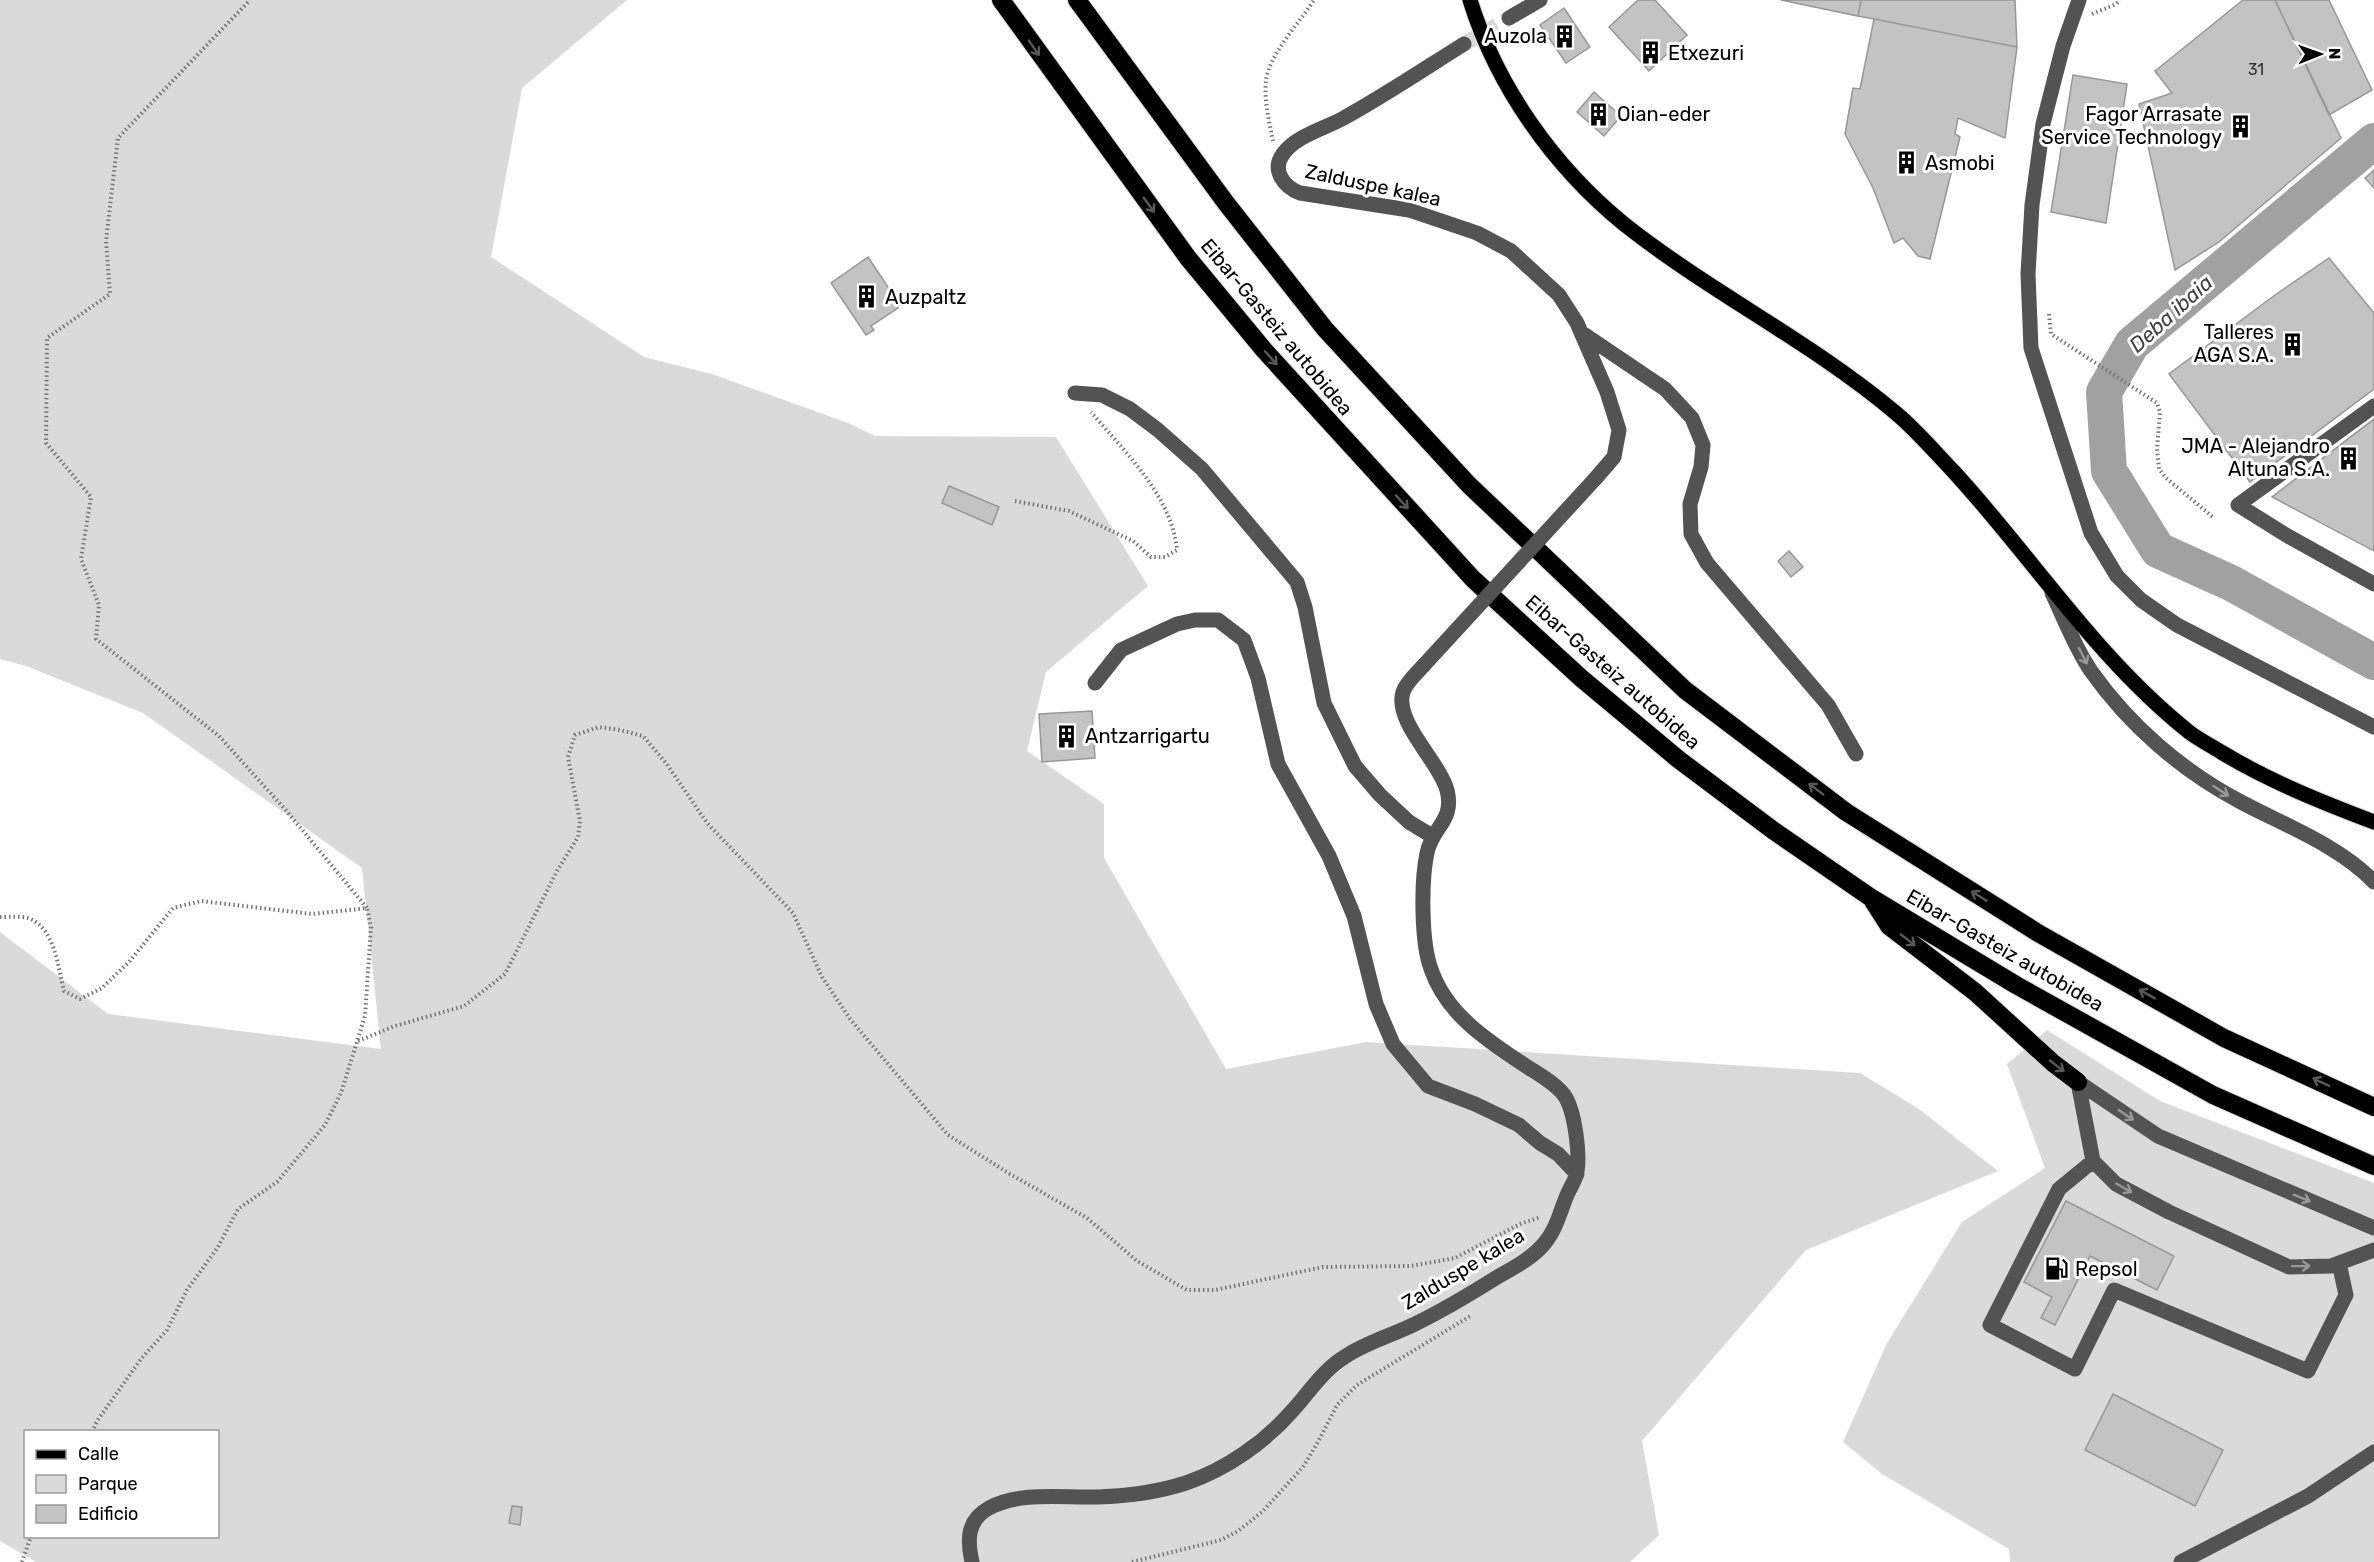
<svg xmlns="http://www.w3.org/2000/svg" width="2374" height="1562" font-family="Rubik,sans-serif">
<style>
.green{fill:#dadada;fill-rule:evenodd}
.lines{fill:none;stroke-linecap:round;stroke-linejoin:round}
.river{stroke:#a1a1a1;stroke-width:36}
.building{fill:#c3c3c3;stroke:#979797;stroke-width:1.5}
.minor-tunnel{stroke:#d9d9d9;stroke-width:15;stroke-dasharray:15 8;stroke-linecap:butt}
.major-casing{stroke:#dbdbdb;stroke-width:17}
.highway-casing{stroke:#dbdbdb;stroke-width:20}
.path{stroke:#757575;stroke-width:4;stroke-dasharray:1.5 3;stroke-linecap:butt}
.minor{stroke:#535353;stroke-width:15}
.major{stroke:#000;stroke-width:15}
.highway{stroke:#000;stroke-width:18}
.minor-bridge{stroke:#535353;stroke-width:15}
.oneway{stroke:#595959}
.oneway2{stroke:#989898}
.labels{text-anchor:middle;stroke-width:6;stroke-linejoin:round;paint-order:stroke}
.number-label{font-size:16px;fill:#313131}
.poi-label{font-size:20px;fill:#000;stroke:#fff;text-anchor:start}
.street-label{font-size:20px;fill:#000;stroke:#fff}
.water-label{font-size:21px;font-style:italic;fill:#424242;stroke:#fff}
</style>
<rect width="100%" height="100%" fill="#fff"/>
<path class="green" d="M0,0H627L522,88L491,257L644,357L712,374L848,423L875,436L1056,437L1148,586L1046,672L1027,751L1104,804V858L1226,1069L1366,1042L1860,1073L1919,1109L1998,1171L1806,1250L1642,1441L1659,1535L1630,1562H36L0,1541V932L108,1014L381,1049L362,868L143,713L26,666L0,659ZM26,1432H218V1536H26Z
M2047,1030L2160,1101L2374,1183V1562H2010L2009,1549L1882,1474L1843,1442L1887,1343L1962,1222L2045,1168L2007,1064Z"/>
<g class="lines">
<path class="river" d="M2374,141L2132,344L2104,392L2109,471L2158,550L2231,583L2374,662"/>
</g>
<path class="building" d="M1638,0H1655L1687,35L1649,71L1609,27Z
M1781,0H1861L1858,16Z
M1861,0H2015L2017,47L1858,16Z
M2243,0H2275L2341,138L2219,242L2175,270L2139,104L2172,93L2155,71Z
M2275,0H2329L2372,90L2329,115Z
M1564,8L1590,47L1566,63L1540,25Z
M1874,19L2017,47L2005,138L1958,118L1955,134L1960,137L1930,259L1918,256L1903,238L1894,243L1873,188L1845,134L1853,88L1860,89Z
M2073,75L2127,84L2106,223L2051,212Z
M1594,92L1621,116L1604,136L1577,112Z
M2374,170V188L2365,178Z
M868,257L894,296L891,298L898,308L871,326L874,330L866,335L831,283Z
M2329,258L2374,313V389L2250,482L2169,374L2275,295Z
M2374,419V551L2272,497Z
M949,486L999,507L992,525L942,503Z
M1789,551L1803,567L1791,577L1778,561Z
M1092,711L1095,758L1042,762L1039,714Z
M2066,1201L2174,1256L2157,1290L2090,1256L2055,1325L2041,1318L2052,1297L2024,1282Z
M2113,1394L2223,1450L2195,1506L2085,1450Z
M512,1506L522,1507L520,1525L509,1523Z"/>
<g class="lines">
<path class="minor-tunnel" d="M1464,44L1509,18"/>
<defs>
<path id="major" d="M1470,0C1497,87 1554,167 1624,224C1711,293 1812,342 1897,414C1917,431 1935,452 1954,472C2033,558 2096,658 2189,732C2198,739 2210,745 2221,752C2269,781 2321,802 2374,822"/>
<path id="highway" d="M1001,0L1188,258L1264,350L1473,579L1581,678L1678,759L1774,831L1870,897L2016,985L2213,1095L2374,1166
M1077,0L1226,203L1325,329L1469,485L1685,690L1846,812L2038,933L2224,1038L2374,1107
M1873,901L1889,926L1975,992L2053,1063L2078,1082"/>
</defs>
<use href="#major" class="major-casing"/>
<use href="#highway" class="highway-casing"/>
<path class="path" d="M2092,14L2116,4L2120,0
M1273,141C1269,121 1264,101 1266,80C1269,55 1300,22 1314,0
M2049,314L2051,334L2157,403L2160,412L2157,449L2159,469L2166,478L2214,518
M1015,501L1069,511L1133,541L1151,557H1165L1177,550C1172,496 1124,451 1091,412
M0,917C8,917 20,916 28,918C55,927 58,968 64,991L80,999L102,988L129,962L173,908L201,901L312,914L367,908L284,808L219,736L96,639L99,605L81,559L91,497L46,443L47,338L110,294L106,241L118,138L250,0
M358,1041L395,1026L464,1006L505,974L557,871L578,837L580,821L568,757L575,735L599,727L620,730L643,736L666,763L707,823L793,913L822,977L850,1019L948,1135L1010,1174L1087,1218L1137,1261L1187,1290H1215L1323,1267L1411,1266L1455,1258L1520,1224L1541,1217
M92,1432L97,1421L141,1359L167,1330L187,1290L218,1247L238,1209L277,1182L325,1125L341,1093L365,1016L371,927L367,908
M22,1562L31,1536
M1132,1562L1221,1540L1238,1531L1262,1512L1303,1467L1318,1442L1337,1405L1357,1385L1472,1315"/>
<path class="minor" d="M2079,0L2063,46L2043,124L2032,205L2028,274L2031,348L2091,533L2117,576L2141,600L2177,625L2374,727
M1509,18L1540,0
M1464,44C1424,69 1384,96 1342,119C1323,129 1296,136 1283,154C1271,170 1284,187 1300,193L1409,210L1477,233L1511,251L1559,295L1577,323L1607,392L1619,430L1614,457L1595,479
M1582,333L1665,389L1692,418L1703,445L1701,467L1690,504L1691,534L1707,563L1828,705L1856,754
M1075,393L1102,395L1130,409L1158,430L1202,469L1297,582L1305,607L1324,703L1355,766L1380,795L1409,822L1432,836
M2374,406L2238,505L2286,535L2374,584
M2052,593C2064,618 2075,648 2091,671C2129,725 2182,771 2241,802C2284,825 2340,846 2374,882
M1095,683L1121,650L1177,624L1195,620H1218L1244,640L1258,678L1278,764L1329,856L1354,916L1376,1004L1393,1044L1428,1086L1475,1104L1519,1125L1540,1143L1558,1154L1577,1174
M2078,1082L2093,1161L2116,1184L2169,1212L2289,1267L2331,1266L2374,1250
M2078,1082L2158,1136L2374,1228
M2093,1161L2059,1189L1990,1325L2075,1369L2114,1290L2308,1371L2346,1295L2339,1263
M972,1562C967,1540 967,1520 989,1508C1020,1491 1064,1498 1098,1497C1127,1496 1158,1492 1186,1483C1227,1469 1265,1442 1293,1410C1310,1391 1324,1369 1346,1356C1367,1342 1393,1335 1415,1324C1444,1310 1472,1293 1499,1276C1515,1267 1532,1258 1544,1244C1556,1230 1560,1212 1567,1195C1570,1188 1574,1182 1576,1176C1581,1158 1575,1110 1564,1095C1555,1083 1538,1074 1526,1066C1488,1041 1446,1014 1431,969C1421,942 1421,881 1427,853C1432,827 1455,821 1447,790C1439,761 1394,722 1403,692C1406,682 1418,672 1424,665
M2181,1562L2308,1496L2374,1452"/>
<use href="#major" class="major"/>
<use href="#highway" class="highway"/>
<path class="minor-bridge" d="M1424,665L1595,479"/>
</g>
<defs><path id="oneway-shaft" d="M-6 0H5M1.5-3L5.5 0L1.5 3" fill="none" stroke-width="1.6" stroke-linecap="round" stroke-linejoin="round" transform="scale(1.5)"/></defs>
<g class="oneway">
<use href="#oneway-shaft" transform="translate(1034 48) rotate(55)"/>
<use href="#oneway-shaft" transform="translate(1149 205) rotate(54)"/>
<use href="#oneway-shaft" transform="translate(1271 358) rotate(48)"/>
<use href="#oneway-shaft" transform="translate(1402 502) rotate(47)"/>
<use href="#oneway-shaft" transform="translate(1816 789) rotate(-143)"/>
<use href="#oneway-shaft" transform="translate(1979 896) rotate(-148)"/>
<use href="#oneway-shaft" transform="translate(1908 940) rotate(38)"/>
<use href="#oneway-shaft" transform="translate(2147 994) rotate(-151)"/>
<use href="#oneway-shaft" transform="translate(2057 1066) rotate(38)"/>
<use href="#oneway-shaft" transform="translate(2321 1082) rotate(-155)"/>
</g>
<g class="oneway2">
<use href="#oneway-shaft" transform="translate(2083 656) rotate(63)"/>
<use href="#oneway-shaft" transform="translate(2221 791) rotate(33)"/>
<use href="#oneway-shaft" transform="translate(2126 1115) rotate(34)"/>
<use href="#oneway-shaft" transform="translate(2124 1188) rotate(30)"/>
<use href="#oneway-shaft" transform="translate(2302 1198) rotate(22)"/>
<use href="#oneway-shaft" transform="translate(2301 1266) rotate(-1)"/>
</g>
<defs>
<symbol id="building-bare" viewBox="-9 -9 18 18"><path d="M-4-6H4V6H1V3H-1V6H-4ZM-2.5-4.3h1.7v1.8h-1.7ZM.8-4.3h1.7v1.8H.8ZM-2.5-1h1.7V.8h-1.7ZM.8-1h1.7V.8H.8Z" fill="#000" stroke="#fff" stroke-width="2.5" paint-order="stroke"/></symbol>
<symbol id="fuel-bare" viewBox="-9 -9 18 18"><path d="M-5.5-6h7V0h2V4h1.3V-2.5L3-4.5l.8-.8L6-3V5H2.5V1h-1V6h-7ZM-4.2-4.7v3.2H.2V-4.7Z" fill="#000" stroke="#fff" stroke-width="2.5" paint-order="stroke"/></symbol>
</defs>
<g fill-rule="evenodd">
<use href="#building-bare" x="1548" y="20" width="33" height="33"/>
<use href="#building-bare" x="1634" y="36" width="33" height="33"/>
<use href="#building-bare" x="1582" y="98" width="33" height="33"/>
<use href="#building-bare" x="2224" y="110" width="33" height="33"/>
<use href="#building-bare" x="1890" y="146" width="33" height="33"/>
<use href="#building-bare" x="850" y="280" width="33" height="33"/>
<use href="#building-bare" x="2276" y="328" width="33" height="33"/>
<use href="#building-bare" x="2332" y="442" width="33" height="33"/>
<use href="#building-bare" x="1050" y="720" width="33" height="33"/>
<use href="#fuel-bare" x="2040" y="1252" width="33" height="33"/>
</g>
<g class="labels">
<g class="number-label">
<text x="2256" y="75">31</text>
</g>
<g class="poi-label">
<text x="1547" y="43" text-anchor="end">Auzola</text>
<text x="1668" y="60">Etxezuri</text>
<text x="1617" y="121">Oian-eder</text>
<text x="2222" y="121" text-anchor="end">Fagor Arrasate<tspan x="2222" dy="23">Service Technology</tspan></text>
<text x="1925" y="170">Asmobi</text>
<text x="885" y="304">Auzpaltz</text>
<text x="2274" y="339" text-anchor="end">Talleres<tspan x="2274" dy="23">AGA S.A.</tspan></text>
<text x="2330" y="453" text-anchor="end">JMA - Alejandro<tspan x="2330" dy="23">Altuna S.A.</tspan></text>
<text x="1085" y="743">Antzarrigartu</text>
<text x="2075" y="1276">Repsol</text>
</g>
<g class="street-label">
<text transform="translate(1373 185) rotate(12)" y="7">Zalduspe kalea</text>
<text transform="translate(1277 327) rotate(50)" y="7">Eibar-Gasteiz autobidea</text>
<text transform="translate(1613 672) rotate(41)" y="7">Eibar-Gasteiz autobidea</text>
<text transform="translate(2005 950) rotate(30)" y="7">Eibar-Gasteiz autobidea</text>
<text transform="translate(1463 1269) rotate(-31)" y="7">Zalduspe kalea</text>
</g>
<g class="water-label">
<text transform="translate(2171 314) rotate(-42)" y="7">Deba ibaia</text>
</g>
</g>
<rect x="24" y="1430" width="195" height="108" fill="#ffffff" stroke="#999999" stroke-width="1.5"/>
<rect x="36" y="1450" width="30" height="9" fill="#000000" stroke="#999999" stroke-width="1.5"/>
<text x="78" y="1460" font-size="18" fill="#000000">Calle</text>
<rect x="36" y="1475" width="30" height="18" fill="#dadada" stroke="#999999" stroke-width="1.5"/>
<text x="78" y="1490" font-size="18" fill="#000000">Parque</text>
<rect x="36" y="1505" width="30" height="18" fill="#c3c3c3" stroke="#999999" stroke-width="1.5"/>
<text x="78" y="1520" font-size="18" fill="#000000">Edificio</text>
<g transform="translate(2320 54) rotate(89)" stroke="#ffffff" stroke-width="4.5" paint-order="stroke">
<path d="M0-4.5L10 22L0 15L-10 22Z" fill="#000000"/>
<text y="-9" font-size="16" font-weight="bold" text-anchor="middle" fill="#000000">N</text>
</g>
</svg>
